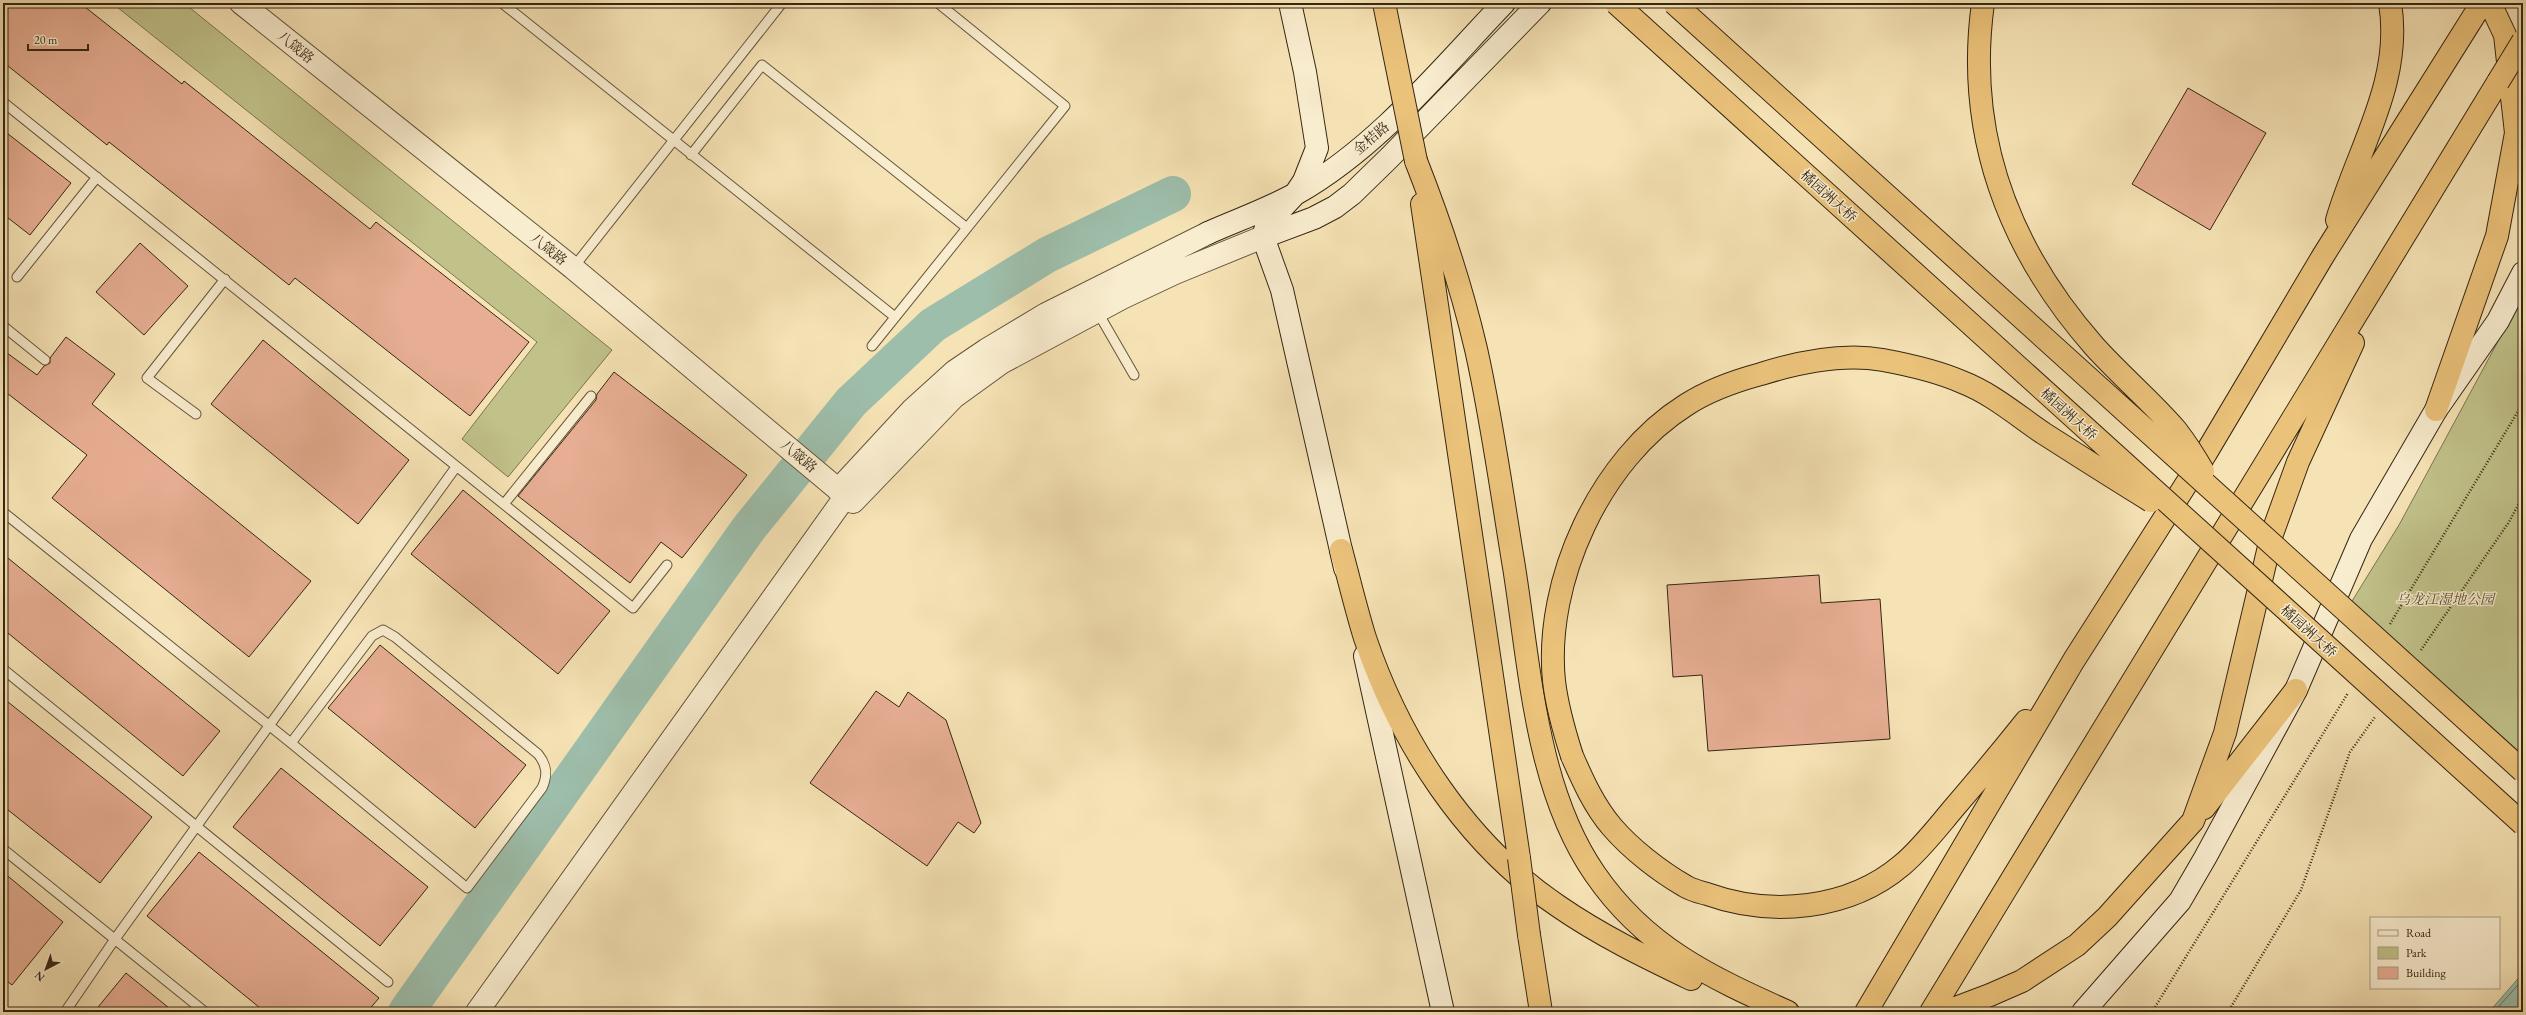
<svg xmlns="http://www.w3.org/2000/svg" width="2526" height="1015" font-family="'EB Garamond','Noto Serif SC',serif">
<style>
.green{fill:#c1c28a;stroke:#7b744e}
.water{fill:#9dbeab;stroke:#73816e}
.lines{fill:none;stroke-linecap:round;stroke-linejoin:round}
.shore{stroke:#69725f;stroke-width:1}
.river{stroke:#9dbeab;stroke-width:36}
.building{fill:#e7ae93;stroke:#352613}
.service-casing{stroke:#65553c;stroke-width:11}
.tertiary-casing{stroke:#65553c;stroke-width:24}
.secondary-casing{stroke:#352613;stroke-width:24}
.trunk-casing{stroke:#352613;stroke-width:24}
.path{stroke:#352613;stroke-width:2.5;stroke-dasharray:1 2;stroke-linecap:butt}
.service{stroke:#f9edcf;stroke-width:9}
.tertiary{stroke:#f9edcf;stroke-width:22}
.secondary{stroke:#f9edcf;stroke-width:22}
.trunk{stroke:#ebc27a;stroke-width:22}
.trunk-bridge-casing{stroke:#352613;stroke-width:24;stroke-linecap:butt}
.trunk-bridge{stroke:#ebc27a;stroke-width:22}
.labels{text-anchor:middle;stroke-width:3;stroke-linejoin:round;paint-order:stroke}
.street-label{font-size:14px;fill:#352613;stroke:#f9edcf}
.park-label{font-size:14px;font-style:italic;fill:#584d31;stroke:#f9edcf}
</style>
<rect width="100%" height="100%" fill="#f6e3b5"/>
<filter id="stains"><feTurbulence type="fractalNoise" baseFrequency=".005" numOctaves="4"/><feColorMatrix values="0 0 0 0 .2 0 0 0 0 .09 0 0 0 0 .02 0 0 0 .5 -.17"/></filter>
<radialGradient id="worn" r=".72"><stop offset=".6" stop-color="#630" stop-opacity="0"/><stop offset="1" stop-color="#630" stop-opacity=".3"/></radialGradient>
<path class="green" d="M112,3H184L612,350L508,477L462,439L537,342Z
M2523,295V775L2344,614L2399,525Z"/>
<path class="water" d="M2523,973V1012H2489Z"/>
<g class="lines">
<path class="shore" d="M2494,1012L2523,979"/>
<path class="river" d="M406,1012L749,528L851,402L933,325L1047,255L1173,194"/>
</g>
<path class="building" d="M3,3H80L182,84L184,81L370,229L376,222L529,342L470,416L295,278L289,285L109,142L107,145L3,62Z
M2188,88L2266,133L2210,230L2132,184Z
M3,130L71,183L30,235L3,214Z
M140,243L188,286L144,335L96,292Z
M66,337L115,374L92,404L311,581L249,657L52,498L87,455L3,390V350L37,375L44,366L50,363V358Z
M263,340L409,460L358,524L211,404Z
M614,372L747,475L682,558L661,542L630,583L518,496L596,400L597,394Z
M463,490L610,611L558,674L411,554Z
M3,554L220,731L183,776L3,629Z
M1819,575L1821,603L1880,599L1890,739L1708,751L1702,675L1673,677L1667,585Z
M380,645L526,765L475,828L328,708Z
M876,691L899,707L908,692L946,720L981,823L974,833L958,822L927,866L810,783Z
M3,698L152,817L100,883L3,806Z
M281,768L428,887L380,946L233,827Z
M199,852L379,998L367,1012H265L147,916Z
M3,872L63,922L12,985L3,978Z
M126,973L174,1012H94Z"/>
<g class="lines">
<defs>
<path id="service" d="M502,3L895,317
M3,102L633,608L667,565
M691,155L762,65L967,228
M573,268L782,3
M17,277L97,177
M1097,311L1134,375
M3,326L45,360
M872,346L1065,106L938,3
M196,414L147,378L225,279
M504,504L591,396
M3,512L291,743L467,888L542,788C548,775 547,765 538,754L395,637L383,630L372,636L291,743
M3,669L388,982
M3,849L205,1012
M65,1012L115,939L456,467"/>
<path id="tertiary" d="M241,3L573,268L853,502L954,397L1001,363L1122,298L1175,273L1263,237
M838,490L912,410L955,371L986,350L1046,314L1208,233
M477,1012L845,497"/>
<path id="secondary" d="M1290,3L1305,72L1317,148L1304,181L1296,193L1267,224L1263,237L1282,290L1345,568
M1208,233C1237,220 1269,209 1297,193C1378,147 1440,70 1504,3
M1263,237L1314,218L1335,207L1352,194L1390,157L1540,3
M1365,656L1443,1012
M2083,1012L2180,901L2205,858L2296,690L2361,539L2436,410L2498,321L2523,273"/>
<path id="trunk" d="M1416,161C1440,222 1461,285 1476,349C1492,420 1502,495 1514,567C1530,668 1536,789 1595,874C1645,947 1710,977 1788,1012
M1422,204L1519,858
M2337,220C2358,148 2403,81 2390,3
M2436,410L2497,236L2516,133L2505,35L2490,3
M1341,550C1349,579 1356,609 1365,638C1400,742 1466,844 1558,906C1600,935 1645,957 1691,979
M1572,756C1583,781 1594,806 1612,827C1631,849 1659,871 1685,886C1691,890 1700,892 1707,894C1771,917 1849,910 1902,865C1921,849 1937,828 1953,809C1978,780 2002,751 2026,721
M2204,808L2296,690
M1529,935L1541,1012
M1866,1012L2074,660L2206,453L2323,256L2482,3
M1931,1012L2498,82
M1945,1012L1990,995L2022,981L2077,945L2107,917L2193,821L2225,733L2272,534L2298,462L2353,343"/>
</defs>
<use href="#service" class="service-casing"/>
<use href="#tertiary" class="tertiary-casing"/>
<use href="#secondary" class="secondary-casing"/>
<use href="#trunk" class="trunk-casing"/>
<path class="path" d="M2390,624L2523,403
M2421,650L2509,522L2523,496
M2152,1012L2348,693
M2228,1012L2301,890L2350,752L2375,717"/>
<use href="#service" class="service"/>
<use href="#tertiary" class="tertiary"/>
<use href="#secondary" class="secondary"/>
<use href="#trunk" class="trunk"/>
<defs>
<path id="trunk-bridge" d="M1384,3L1416,161
M1616,3L2523,824
M1674,3L2523,771
M1983,3C1965,133 2008,248 2094,346C2120,375 2151,401 2176,430C2186,443 2195,457 2203,471
M2498,82L2523,41
M1572,756C1564,731 1557,707 1554,681C1544,581 1600,459 1686,405C1709,390 1735,381 1761,374C1799,362 1844,353 1883,360C1910,365 1937,371 1962,382C1991,393 2018,416 2043,433C2079,456 2115,479 2151,501
M1519,858L1529,935"/>
</defs>
<use href="#trunk-bridge" class="trunk-bridge-casing"/>
<use href="#trunk-bridge" class="trunk-bridge"/>
</g>
<g class="labels">
<g class="street-label">
<text transform="translate(296 47) rotate(39)" y="5">八箴路</text>
<text transform="translate(1371 138) rotate(-40)" y="5">金桔路</text>
<text transform="translate(1829 196) rotate(42)" y="5">橘园洲大桥</text>
<text transform="translate(549 249) rotate(39)" y="5">八箴路</text>
<text transform="translate(2069 414) rotate(42)" y="5">橘园洲大桥</text>
<text transform="translate(799 456) rotate(40)" y="5">八箴路</text>
<text transform="translate(2309 631) rotate(42)" y="5">橘园洲大桥</text>
</g>
<g class="park-label">
<text x="2445" y="604">乌龙江湿地公园</text>
</g>
</g>
<rect width="2526" height="1015" fill="none" stroke="#f6e3b5" stroke-width="16"/>
<rect x="4" y="4" width="2518" height="1007" fill="none" stroke="#352613" stroke-width="2"/>
<rect x="8" y="8" width="2510" height="999" fill="none" stroke="#352613"/>
<rect x="2370" y="917" width="130" height="72" fill="#f9edcf" stroke="#ab9d84"/>
<rect x="2378" y="930" width="20" height="6" fill="#f9edcf" stroke="#ab9d84"/>
<text x="2406" y="937" font-size="12" fill="#352613">Road</text>
<rect x="2378" y="947" width="20" height="12" fill="#c1c28a" stroke="#ab9d84"/>
<text x="2406" y="957" font-size="12" fill="#352613">Park</text>
<rect x="2378" y="967" width="20" height="12" fill="#e7ae93" stroke="#ab9d84"/>
<text x="2406" y="977" font-size="12" fill="#352613">Building</text>
<g transform="translate(46 969) rotate(221)" stroke="#f9edcf" stroke-width="3" paint-order="stroke">
<path d="M0-3L7 15L0 10L-7 15Z" fill="#352613"/>
<text y="-6" font-size="11" font-weight="bold" text-anchor="middle" fill="#352613">N</text>
</g>
<path d="M28 44v6h60v-6" fill="none" stroke="#352613" stroke-width="2"/>
<text x="34" y="44" font-size="12" fill="#352613" stroke="#f9edcf" stroke-width="3" paint-order="stroke">20 m</text>
<rect width="100%" height="100%" filter="url(#stains)"/>
<rect width="100%" height="100%" fill="url(#worn)"/>
</svg>
